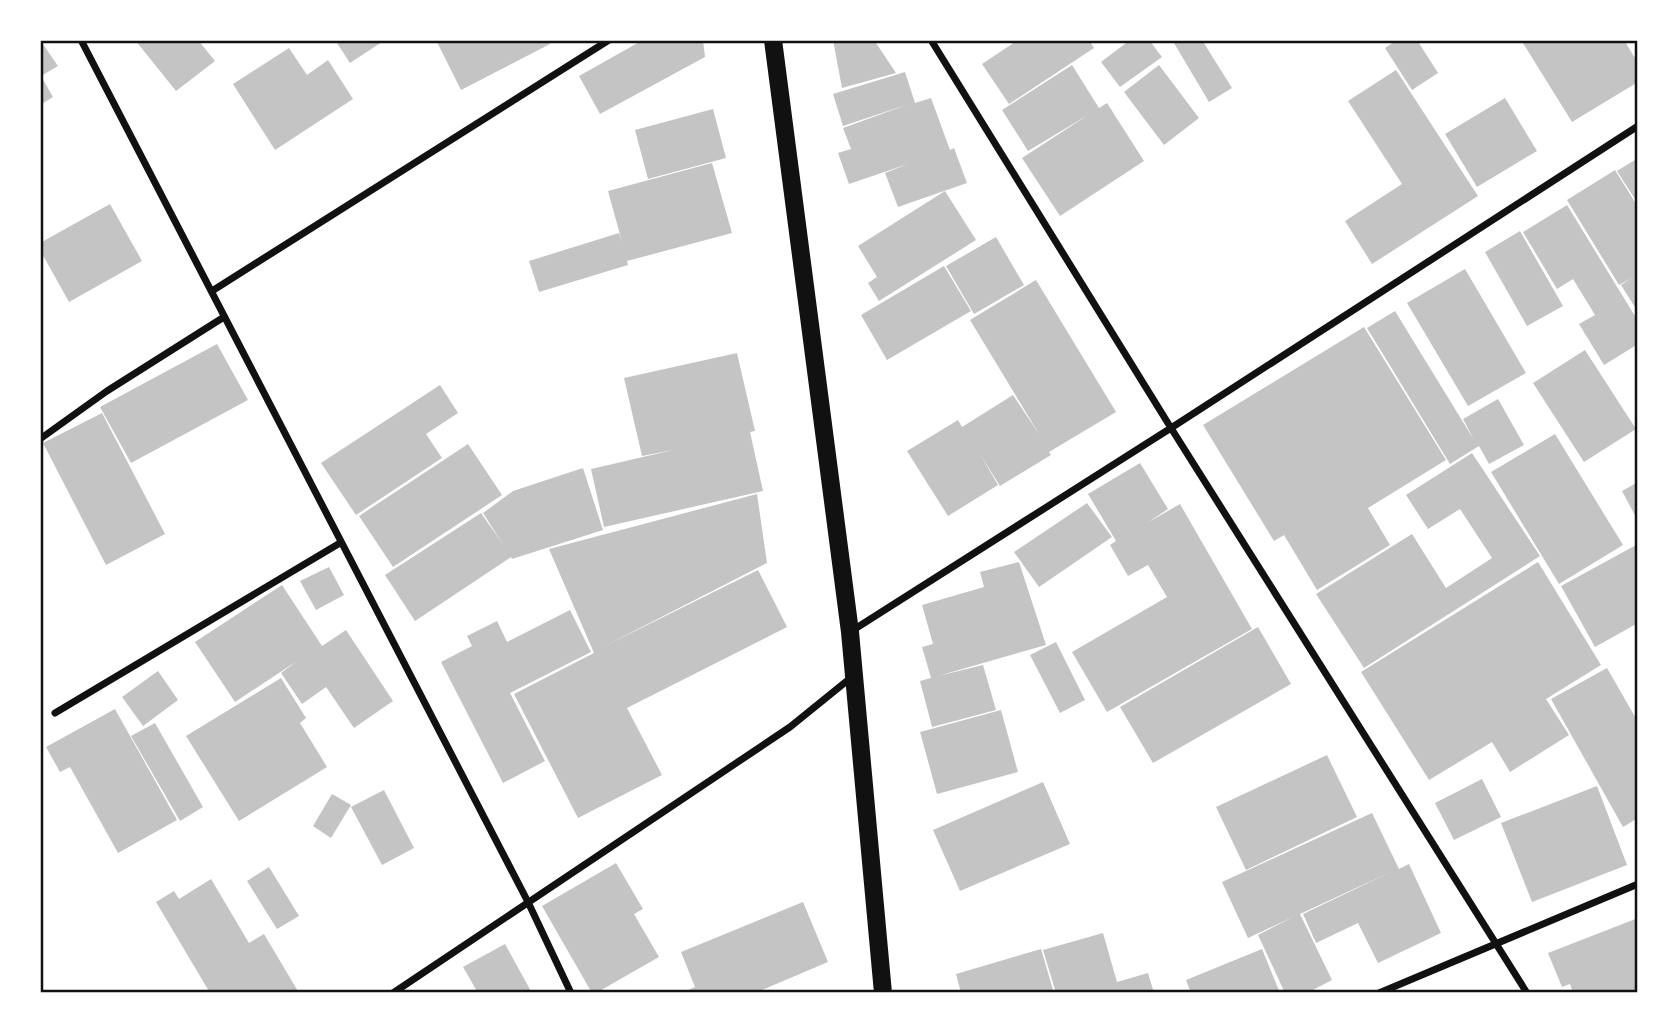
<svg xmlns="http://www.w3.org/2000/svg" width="1678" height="1033" font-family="'Asap Condensed',sans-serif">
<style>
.building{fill:#c4c4c4}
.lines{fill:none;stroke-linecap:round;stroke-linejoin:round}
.minor{stroke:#111;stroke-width:7}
.primary{stroke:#111;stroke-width:18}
.neatline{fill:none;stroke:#111;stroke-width:2.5}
</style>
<rect width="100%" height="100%" fill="#fff"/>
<path class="building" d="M40,40L58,66L41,76L53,97L40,105Z
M135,40H198L215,61L176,91Z
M335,40H385L350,63Z
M436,40H548L550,44L461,90Z
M643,40H703L705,57L600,114L579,76Z
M833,40H874L896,73L842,88Z
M1018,40H1089L1094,48L1009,104L982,64Z
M1130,40H1149L1162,57L1120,87L1101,62Z
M1179,40H1202L1232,88L1209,102L1174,43Z
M1397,40H1417L1438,73L1412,90L1385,48Z
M1521,40H1624L1638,63V82L1572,122Z
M289,48L307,75L328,60L353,99L275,150L233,84Z
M1072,65L1099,108L1107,103L1144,161L1060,216L1022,158L1088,115L1028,151L1002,110Z
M1159,65L1199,118L1164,145L1124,92Z
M1396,70L1478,196L1372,264L1345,221L1402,184L1348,101Z
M905,72L915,103L931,98L950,150L954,148L967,183L898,207L885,173L908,164L849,184L838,153L851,149L843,128L909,104L843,126L833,94Z
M1505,98L1537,151L1477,187L1445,134Z
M713,109L726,158L648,179L635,130Z
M1638,158V204L1617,171Z
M712,163L732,233L627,261L628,265L539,292L529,261L619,233L622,242L608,191Z
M1615,170L1638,207V312L1621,285L1632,278L1619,285L1567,200Z
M945,191L976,240L879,301L868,283L877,277L858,246Z
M110,204L142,261L69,302L40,250V243Z
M1567,205L1638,321V344L1604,365L1579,324L1595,315L1573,279L1557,289L1523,232Z
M1520,231L1563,306L1527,326L1485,252Z
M996,237L1024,285L974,314L946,266Z
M944,266L971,311L887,360L861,315Z
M1465,269L1526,373L1468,406L1407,303Z
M1036,280L1116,412L1049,452L1051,455L1000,486L980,454L998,485L948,516L907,451L958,420L962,427L1013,395L1039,434L970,320Z
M1395,311L1474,440L1463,419L1498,399L1524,445L1489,464L1479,446L1450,464L1367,328Z
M1364,327L1446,460L1368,508L1390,545L1317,590L1284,535L1274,541L1203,425Z
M217,344L248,400L131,463L100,407Z
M1585,350L1636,429L1584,462L1533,383Z
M737,353L755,431L750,432L763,491L604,527L591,469L673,450L642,456L624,378Z
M440,385L458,413L426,434L442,458L356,515L321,463Z
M102,413L165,534L106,565L43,443Z
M1555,434L1623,545L1559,584L1491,472Z
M468,444L502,495L393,567L359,516Z
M1472,453L1540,556L1364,668L1316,594L1412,534L1446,588L1492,558L1460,509L1428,529L1406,495Z
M1140,463L1168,509L1147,523L1180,504L1252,629L1107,712L1072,652L1167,597L1148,565L1128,576L1110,545L1116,541L1088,494Z
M583,468L603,530L512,559L511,557L415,621L385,575L481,513L502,543L483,513L513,491Z
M1638,482V521L1622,491Z
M757,494L767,563L603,647L758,570L787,627L627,708L662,775L578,818L514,694L594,653L549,549Z
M1087,503L1112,537L1039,587L1014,552Z
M1638,544V623L1595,647L1561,586Z
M1019,562L1046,645L938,676L983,665L996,710L932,727L920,681L931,678L922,647L933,644L922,605L984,587L980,572Z
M1538,562L1601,665L1546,699L1569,735L1510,772L1492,742L1429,780L1361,672Z
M329,567L344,595L316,610L300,581Z
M282,585L322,646L346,630L393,701L354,728L326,687L302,704L281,673L297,661L235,702L195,642Z
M570,610L591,652L510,693L545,761L503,783L441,662L472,646L467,636L497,621L507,642Z
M1258,627L1291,684L1153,763L1120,707Z
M1056,642L1085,700L1060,713L1030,655Z
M1607,668L1638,722V818L1623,827L1551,699Z
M158,671L178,700L143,726L122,697Z
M281,678L306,718L300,723L327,767L239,821L186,736Z
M115,709L177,820L118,853L70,767L60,772L46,747Z
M1001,710L1018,772L937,794L920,732Z
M155,723L203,807L180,821L131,736Z
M1327,755L1357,817L1246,870L1216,807Z
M1482,779L1501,817L1454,840L1435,803Z
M1043,782L1070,844L960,891L933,830Z
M1597,786L1627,865L1532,902L1501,823Z
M384,790L414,848L382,865L351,807Z
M332,794L351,805L331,838L313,826Z
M1372,813L1399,869L1409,864L1441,933L1378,963L1358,923L1316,943L1303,914L1395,870L1300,914L1332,980L1307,993H1285L1258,935L1295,916L1248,938L1222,882Z
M616,863L643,909L634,914L659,957L596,993H592L542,906Z
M269,867L299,916L277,929L247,881Z
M211,879L249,943L264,934L299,993H210L156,902L174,891L179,899Z
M803,902L828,962L755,993H682L695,987L681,952Z
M1638,918V993H1573L1570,984L1562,987L1548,953Z
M1103,933L1117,982L1148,973L1154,993H1056L1043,950Z
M505,944L532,993H478L463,967Z
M1041,949L1054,993H961L956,974Z
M1262,949L1280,993H1191L1186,980Z"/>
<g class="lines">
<path class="minor" d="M81,40L528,902L571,993
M931,40L1171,428L1527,993
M212,291L609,40
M40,439L107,391L224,317
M850,632L1171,428L1638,126
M55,713L340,543
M393,993L790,727L853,676
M1379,993L1638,884"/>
<path class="primary" d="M773,40L850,632L883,993"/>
</g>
<rect width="1678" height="1033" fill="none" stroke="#ffffff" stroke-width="84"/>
<rect x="42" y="42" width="1594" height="949" class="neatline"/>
</svg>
